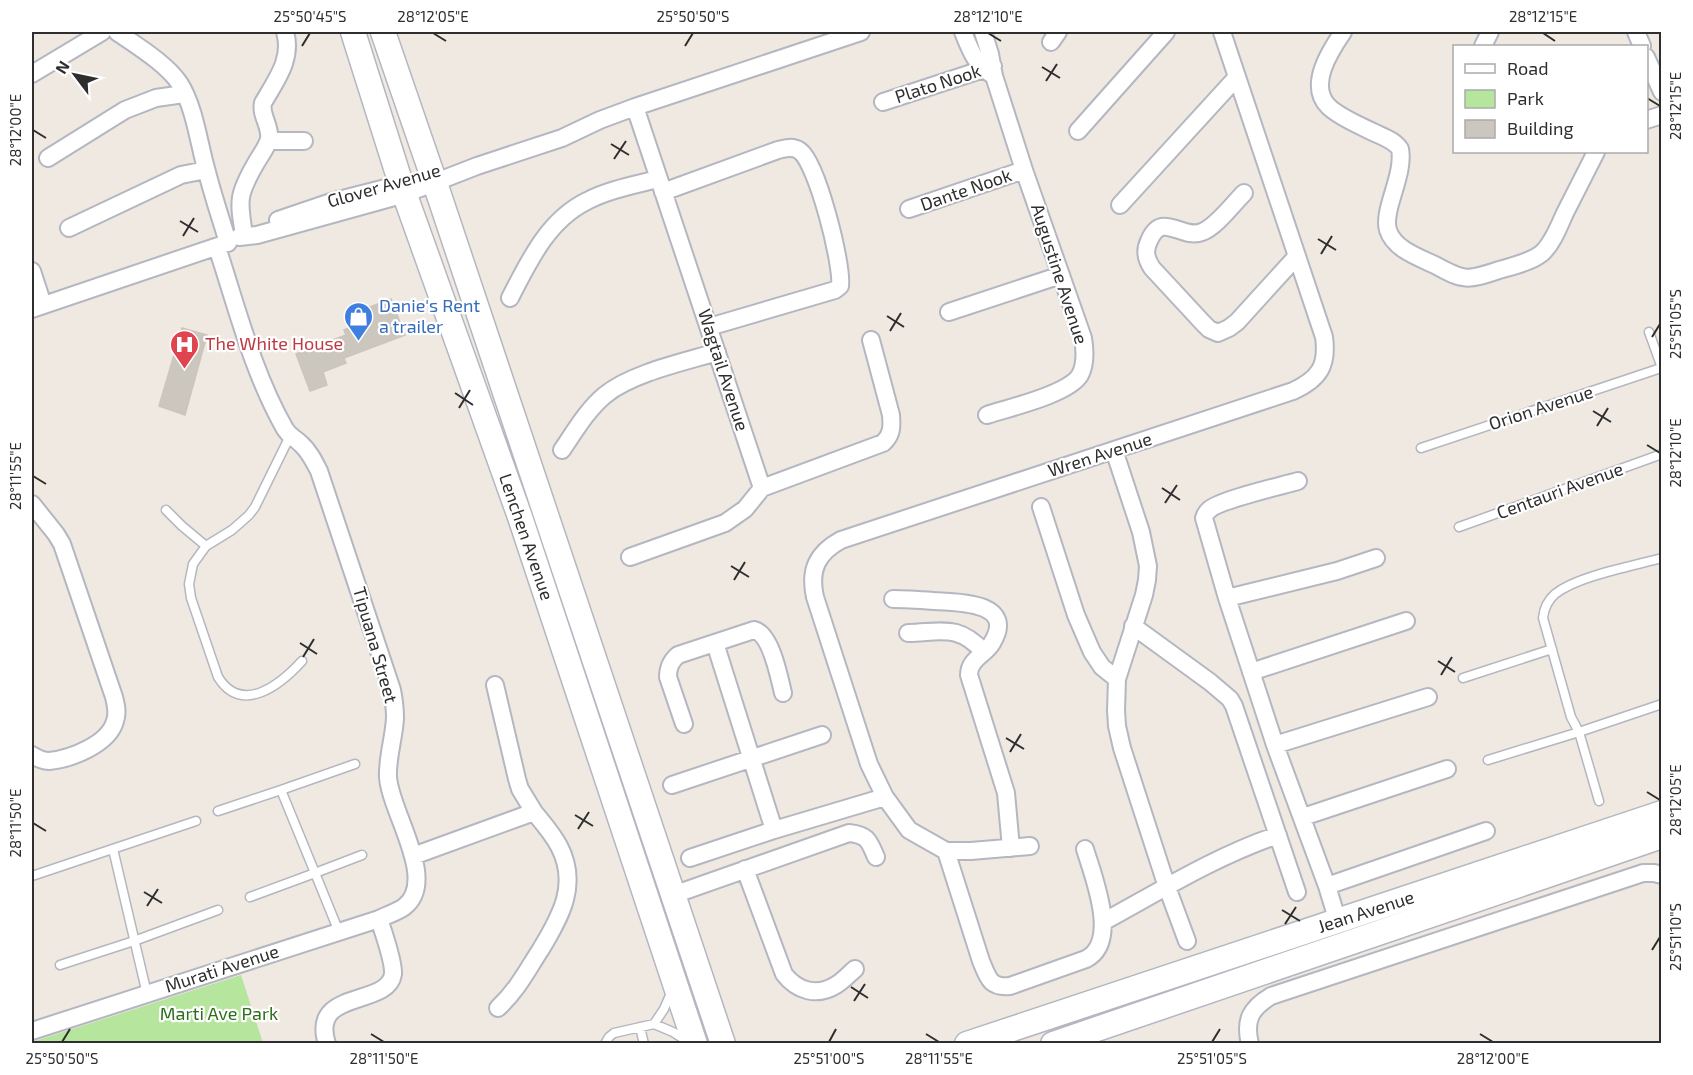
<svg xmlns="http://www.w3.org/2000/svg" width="1693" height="1075" font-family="'Exo 2',sans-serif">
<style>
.park{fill:#b6e59e}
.building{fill:#cbc7bf;stroke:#cbc5ba;stroke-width:1.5}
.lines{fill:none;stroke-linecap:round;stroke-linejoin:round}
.service-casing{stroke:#b4b7c1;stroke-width:11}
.minor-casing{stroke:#b4b7c1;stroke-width:20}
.secondary-casing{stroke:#b4b7c1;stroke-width:27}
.service{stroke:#fff;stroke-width:8}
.minor{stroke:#fff;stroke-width:16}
.secondary{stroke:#fff;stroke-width:24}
.ticks{fill:none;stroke:#2e2e2e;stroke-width:2}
.labels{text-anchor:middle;stroke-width:4.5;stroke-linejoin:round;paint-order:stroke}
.street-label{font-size:18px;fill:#2e2e2e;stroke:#fff}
.shop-label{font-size:18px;fill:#366cbe;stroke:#fff;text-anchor:start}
.health-label{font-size:18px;fill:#be3a42;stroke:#fff;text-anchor:start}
.park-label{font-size:18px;fill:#2c6e1b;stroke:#fff}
.neatline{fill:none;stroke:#2e2e2e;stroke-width:2}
.ticks-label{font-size:15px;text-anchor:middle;fill:#2e2e2e}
</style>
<rect width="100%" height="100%" fill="#efe9e1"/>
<path class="park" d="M241,975L263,1043H32V1042Z"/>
<path class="building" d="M391,299L405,335L344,358L346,363L323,372L327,385L310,391L296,354L346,335L344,330L349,328L346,322L364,315L362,310Z
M182,328L207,335L185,415L159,406Z"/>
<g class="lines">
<defs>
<path id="service" d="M1649,332L1662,368
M290,436L255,507L249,515L232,530L206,546L193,564L189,584L191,598L218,677C242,716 281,684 302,661
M1421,448L1661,368
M166,510L182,526L206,546
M1459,527L1662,454
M1662,558C1633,566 1577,576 1555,594C1548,600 1544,609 1543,618L1571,717L1579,732L1662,704
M1463,678L1552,649
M1488,760L1579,732L1599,801
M355,764L281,790L315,873L362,855
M218,811L281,790
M113,849L147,994
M32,876L196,821
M250,897L315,873L339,932
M60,965L134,941L218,910
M654,1024L664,1009L671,993
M640,1027L644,1044
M605,1044L609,1037L614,1033L654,1024L673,1032L689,1042"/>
<path id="minor" d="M117,32C137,46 167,64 180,84C195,108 199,145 207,172C213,196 221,219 228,243
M963,32C970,49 975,64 991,74
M983,32L990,54L994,76L1024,170L1083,338C1085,350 1086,364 1080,375C1069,394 1008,408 987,415
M1343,32C1330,51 1307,86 1329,107C1341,118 1359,125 1373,132C1383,137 1394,140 1400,149C1405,175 1382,210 1388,230C1394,249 1418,257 1435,265C1464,281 1467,281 1499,270C1513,266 1531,262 1542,253C1553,243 1559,226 1565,213C1575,193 1586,172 1596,152
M1636,32L1642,46
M1051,42L1058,32
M1483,46L1490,32
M1646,57L1662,92
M32,74L102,32
M883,102L993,66
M635,107L762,488
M1646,120L1662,115
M1078,131L1166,32
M269,141H304
M48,158L125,110L156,98L184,94
M663,192L778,150C785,148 793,146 800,151C817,163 843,265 840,286L835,290L709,327
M1244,193C1233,204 1216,227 1202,232C1181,240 1162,210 1149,241C1144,251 1146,259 1152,268L1203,323L1209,329L1218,333L1229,328L1237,322L1297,256
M1120,205L1237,77
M909,209L1024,170
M278,220L331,202L405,183
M69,228L181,175L206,170
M244,234C238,200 238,194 256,163C260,156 267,147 269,139C271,126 260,115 263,103C276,80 293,59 285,32
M239,237L257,235L405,194L477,166L562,138L600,120L635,107L861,32
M32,271L43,305
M510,298C529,261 548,220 587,201C608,190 634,185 658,179
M32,309L227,243
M949,312L1061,275
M562,450C575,431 587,410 605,395C632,373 684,362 717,352
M1114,450L1141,532L1148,566L1147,580L1144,595L1117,679L1116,710L1117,726L1122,748L1167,887L1187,941
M1298,481C1281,486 1219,500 1209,510C1206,512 1205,515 1204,518L1227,598L1275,745L1327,886L1338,922
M762,488L883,443C892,435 892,427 891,415L871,340
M32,504L56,534L62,544L114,697C116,705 118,713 115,721C109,744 71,759 49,761C43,761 37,758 32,755
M1041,507L1076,615L1092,652L1102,667L1117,679
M630,557L725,523L745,509L762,488
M1227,598L1337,571L1376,558
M893,599C906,599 920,600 934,601C958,602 1017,602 992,643C985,655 969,659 969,675L1006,793L1011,848
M1133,626L1210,682L1230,699L1234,706L1297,892
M908,633C943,632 958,624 984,652
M715,643L774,830
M1251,672L1406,621
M684,724L668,677C668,667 671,661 678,655L754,630C771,634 779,676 783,693
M1275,745L1428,697
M672,785L822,735
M1303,817L1447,769
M1030,846L971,851H946L909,830L885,797L869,764L815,597C809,570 817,553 841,540L1293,391C1319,379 1328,366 1324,337L1222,32
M946,851L981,961C988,978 990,988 1010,986L1086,959C1120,942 1093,876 1085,849
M413,856L534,812L520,789L517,779L495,685
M690,858L774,830L885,797
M745,869L784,974C797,991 817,997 836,985C843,981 849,974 855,969
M1327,886L1486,831
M673,895L849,833C868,835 869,841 876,857
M1103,922C1160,891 1216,856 1278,835
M498,1008C518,989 526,972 541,949C561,916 579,884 559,846C552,833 543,823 534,812
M32,1031L379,919C387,915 397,912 404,907C439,881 390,812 388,777C387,758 394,738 395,718C395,709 394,700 392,690L319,471C314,461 309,451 301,444C294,437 290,437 285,429C253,373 237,308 217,247
M327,1044C309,988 388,1008 393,974C394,962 383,931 379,919
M1250,1044C1244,1020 1251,1008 1271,996L1643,873H1654L1662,875"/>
<path id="secondary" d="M353,32L401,184L520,517L695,1044
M383,32L435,183L723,1044
M967,1044L1662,813
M1053,1044L1662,836"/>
</defs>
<use href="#service" class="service-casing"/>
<use href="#minor" class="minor-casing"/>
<use href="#secondary" class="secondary-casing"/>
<use href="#service" class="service"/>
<use href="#minor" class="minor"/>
<use href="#secondary" class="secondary"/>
</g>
<path class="ticks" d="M433,33L446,41M988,33L1001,41M1543,33L1555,41M302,46L310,33M685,46L693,33M1042,67L1060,78M1046,81L1057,64M1647,98L1660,106M33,130L46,138M611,144L629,155M614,159L626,141M180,221L198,232M183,236L194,218M1318,239L1336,250M1321,254L1332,236M887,316L904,327M890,331L901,313M1652,337L1660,324M455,393L473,405M459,408L470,390M1593,411L1611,422M1597,426L1608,408M1647,445L1660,453M33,476L46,484M1162,488L1180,500M1165,503L1177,485M731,566L749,577M734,580L745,562M300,643L317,654M303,657L314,639M1438,661L1455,672M1441,675L1452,657M1006,738L1024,749M1010,752L1021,734M1647,792L1660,800M575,815L593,826M33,823L46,831M578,829L589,812M144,892L162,903M147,906L158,889M1282,910L1300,921M1285,924L1296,907M1652,950L1660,937M851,987L868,998M854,1001L865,984M371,1034L384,1042M926,1034L939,1042M1480,1034L1493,1042M62,1042L70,1029M829,1042L836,1029M1212,1042L1220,1029"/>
<defs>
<symbol id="shop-pin" viewBox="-11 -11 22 30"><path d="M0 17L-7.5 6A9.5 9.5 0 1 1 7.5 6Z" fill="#3f7fe0" stroke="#fff"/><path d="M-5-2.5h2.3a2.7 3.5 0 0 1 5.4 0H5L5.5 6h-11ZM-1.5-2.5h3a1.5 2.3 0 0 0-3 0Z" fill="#fff"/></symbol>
<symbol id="hospital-pin" viewBox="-11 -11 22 30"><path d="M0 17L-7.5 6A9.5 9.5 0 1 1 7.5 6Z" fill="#e0444e" stroke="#fff"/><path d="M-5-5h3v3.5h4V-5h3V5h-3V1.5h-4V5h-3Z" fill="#fff"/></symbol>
</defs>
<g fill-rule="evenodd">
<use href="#shop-pin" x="342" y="300" width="33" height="45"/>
<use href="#hospital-pin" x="168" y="328" width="33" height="45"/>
</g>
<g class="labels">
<g class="street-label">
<text transform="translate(938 84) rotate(-18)" y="6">Plato Nook</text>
<text transform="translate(384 186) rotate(-16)" y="6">Glover Avenue</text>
<text transform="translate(966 190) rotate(-19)" y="6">Dante Nook</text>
<text transform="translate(1059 274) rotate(72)" y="6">Augustine Avenue</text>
<text transform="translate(723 370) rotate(72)" y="6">Wagtail Avenue</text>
<text transform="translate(1541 408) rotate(-18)" y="6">Orion Avenue</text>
<text transform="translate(1100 455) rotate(-18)" y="6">Wren Avenue</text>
<text transform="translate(1560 491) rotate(-20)" y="6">Centauri Avenue</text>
<text transform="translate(526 537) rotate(71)" y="6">Lenchen Avenue</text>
<text transform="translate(375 645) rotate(74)" y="6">Tipuana Street</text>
<text transform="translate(1366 912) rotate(-18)" y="6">Jean Avenue</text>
<text transform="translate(222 969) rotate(-18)" y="6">Murati Avenue</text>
</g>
<g class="shop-label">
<text x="379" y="312">Danie's Rent<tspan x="379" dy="21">a trailer</tspan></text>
</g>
<g class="health-label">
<text x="205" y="350">The White House</text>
</g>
<g class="park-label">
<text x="219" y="1020">Marti Ave Park</text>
</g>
</g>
<rect width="1693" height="1075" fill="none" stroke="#ffffff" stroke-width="66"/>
<rect x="1453" y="45" width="195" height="108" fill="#ffffff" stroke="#ababab" stroke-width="1.5"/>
<rect x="1465" y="64" width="30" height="9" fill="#ffffff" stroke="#ababab" stroke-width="1.5"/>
<text x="1507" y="75" font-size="18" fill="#2e2e2e">Road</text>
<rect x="1465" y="90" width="30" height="18" fill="#b6e59e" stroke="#ababab" stroke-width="1.5"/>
<text x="1507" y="105" font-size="18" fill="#2e2e2e">Park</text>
<rect x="1465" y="120" width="30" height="18" fill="#cbc7bf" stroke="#ababab" stroke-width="1.5"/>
<text x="1507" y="135" font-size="18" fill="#2e2e2e">Building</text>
<g transform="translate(75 75) rotate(302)" stroke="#ffffff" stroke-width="4.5" paint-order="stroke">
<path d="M0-4.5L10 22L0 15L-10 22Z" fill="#2e2e2e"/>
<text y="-9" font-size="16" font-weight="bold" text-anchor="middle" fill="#2e2e2e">N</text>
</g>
<rect x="33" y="33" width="1627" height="1009" class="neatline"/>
<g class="ticks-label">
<text x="310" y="22">25°50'45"S</text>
<text x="433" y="22">28°12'05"E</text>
<text x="693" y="22">25°50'50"S</text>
<text x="988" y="22">28°12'10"E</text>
<text x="1543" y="22">28°12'15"E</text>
<text transform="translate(1676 106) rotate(-90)" y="5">28°12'15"E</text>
<text transform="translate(16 130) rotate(-90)" y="5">28°12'00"E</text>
<text transform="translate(1676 324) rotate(-90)" y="5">25°51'05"S</text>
<text transform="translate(1676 453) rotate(-90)" y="5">28°12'10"E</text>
<text transform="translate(16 476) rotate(-90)" y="5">28°11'55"E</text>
<text transform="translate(1676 800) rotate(-90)" y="5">28°12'05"E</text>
<text transform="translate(16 823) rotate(-90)" y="5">28°11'50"E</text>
<text transform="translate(1676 937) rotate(-90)" y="5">25°51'10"S</text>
<text x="62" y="1064">25°50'50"S</text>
<text x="384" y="1064">28°11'50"E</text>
<text x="829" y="1064">25°51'00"S</text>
<text x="939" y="1064">28°11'55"E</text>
<text x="1212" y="1064">25°51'05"S</text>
<text x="1493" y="1064">28°12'00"E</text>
</g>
</svg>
